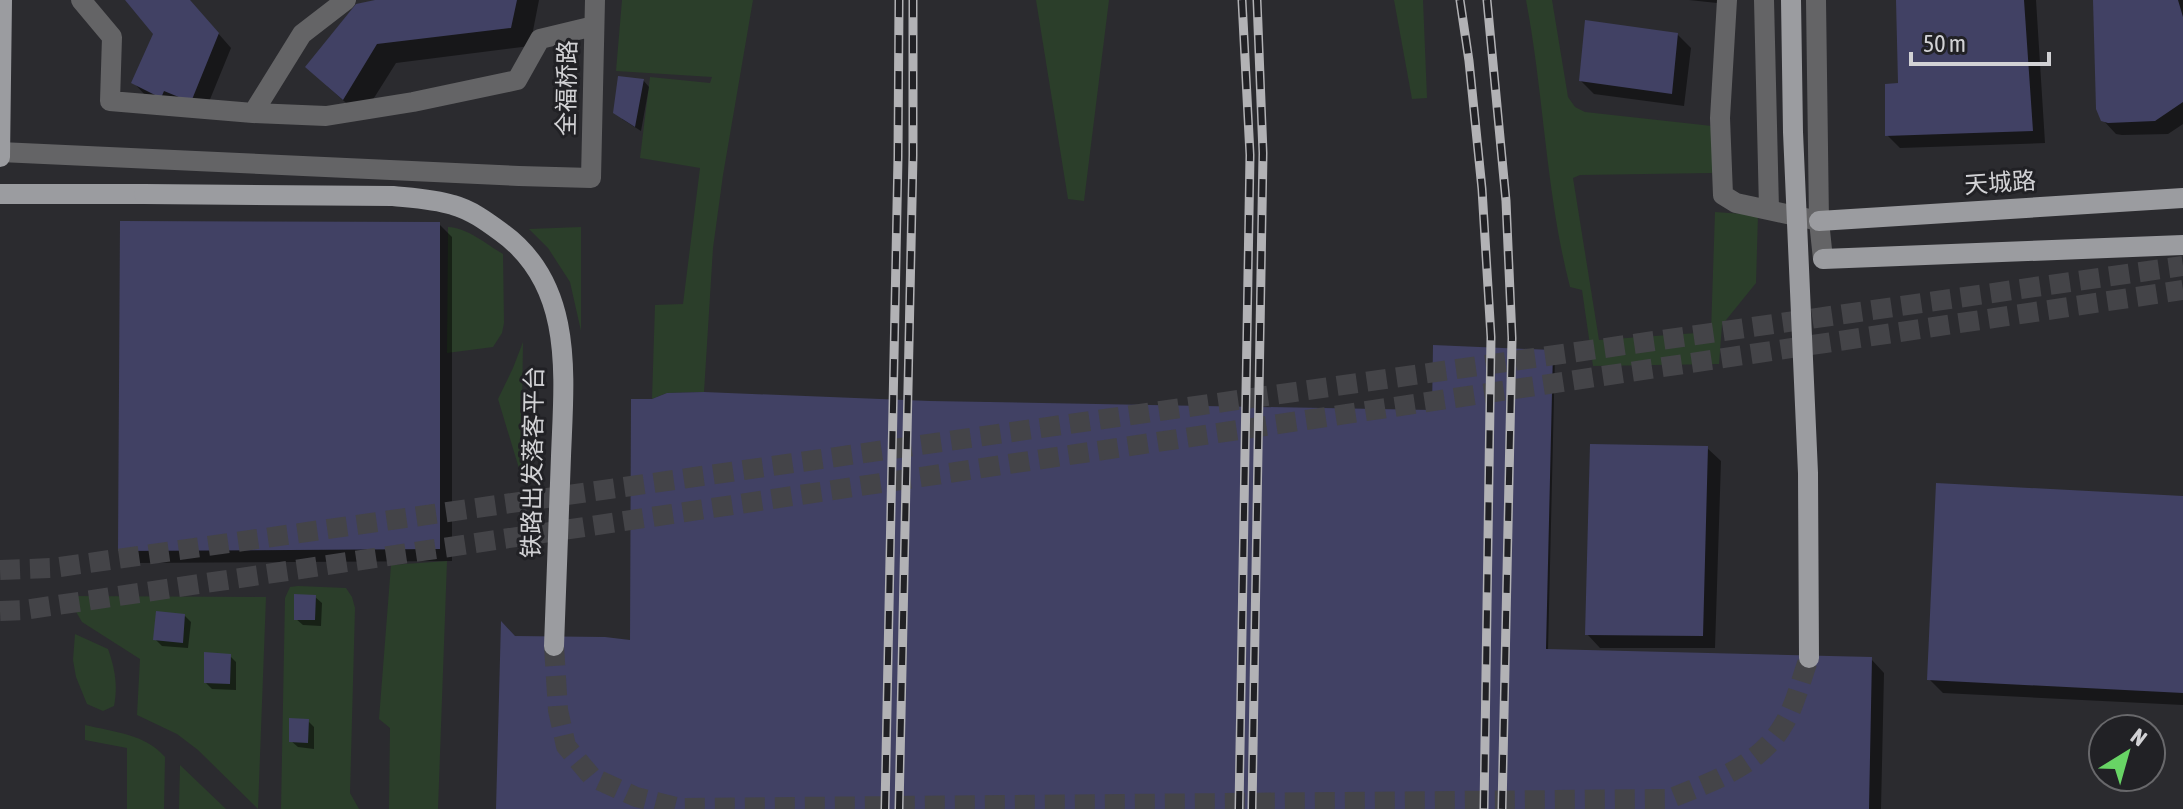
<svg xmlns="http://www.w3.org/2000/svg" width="2183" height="809" font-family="'Asap Condensed','Noto Sans SC',sans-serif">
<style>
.green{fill:#2b3e2a}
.shadow{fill:#0007}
.building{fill:#414164}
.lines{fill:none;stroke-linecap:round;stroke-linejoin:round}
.major-tunnel{stroke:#444448;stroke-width:20;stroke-dasharray:20 10;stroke-linecap:butt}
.minor{stroke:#646466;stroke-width:20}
.major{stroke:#9b9ca0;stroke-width:20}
.rail-casing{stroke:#b2b2b5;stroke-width:9}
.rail{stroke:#212125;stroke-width:6;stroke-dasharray:18;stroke-linecap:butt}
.major-bridge{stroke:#9b9ca0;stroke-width:20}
.labels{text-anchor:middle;stroke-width:6;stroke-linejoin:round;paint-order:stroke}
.street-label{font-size:24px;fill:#d2d2d5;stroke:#212125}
</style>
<rect width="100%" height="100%" fill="#2b2b2f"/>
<path class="green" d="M622,0H753L723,175L713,248L704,392L667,393L652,399L655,305L683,304L700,168L640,158L650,77L710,83L712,77L616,71Z
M1036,0H1109L1084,201L1068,199Z
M1394,0H1423L1427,98L1412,99Z
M1526,0H1552L1568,97L1575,107L1585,112L1712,126V173L1580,175L1573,178L1599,340L1711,332L1715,212L1758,215L1756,283L1722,325L1719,364L1593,366L1582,290L1570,287C1546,194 1544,95 1526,0Z
M448,227C468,228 486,244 503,254L504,323L502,333L493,347L447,353Z
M581,227V331L570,282L548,248L529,229Z
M523,342L521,475L498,399L513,368Z
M447,561L438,809H389L390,728L379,719L391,565Z
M298,586L346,588L352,597L355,608L350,793L359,809H281L285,598L290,587Z
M67,596L266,597L258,809L198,750L177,734L137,715L140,659L82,622Z
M75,634L108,649C115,669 118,685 114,706L103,711L87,704L76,677L73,660Z
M85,725C114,732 145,734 165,757L164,809H127V748L85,740Z
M180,765L226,809H179Z"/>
<path class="shadow" d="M129,0H189L231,48L204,114L146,96L133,82L156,34Z
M384,0H539L530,46L396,63L362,117L327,86Z
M1689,0H1717V3Z
M1898,0H2036L2045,143L1900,148L1887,135L1900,85Z
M2095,0H2183V124L2168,134L2122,135L2116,134L2103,120Z
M1677,34L1691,48L1684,106L1594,94L1581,81Z
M643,80L649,87L641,131L622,119Z
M439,224L452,237V561L133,563L120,550Z
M1553,352L1555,354L1548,651L1871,659L1884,673L1881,809H499L515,638L632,643L930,403L1434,412Z
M1707,448L1721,461L1715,648H1600L1587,634Z
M2183,498V705L1943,693L1930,680Z
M315,597L322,603L321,626L303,625L296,619Z
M185,616L191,622L188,648L162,646L155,639Z
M230,656L236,662V690L212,689L206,683Z
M308,721L314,727V749L298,747L291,741Z"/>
<path class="building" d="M125,0H190L219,33L191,102L164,91L161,98L131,83L153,34Z
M375,0H517L511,28L377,44L343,100L305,67L356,4Z
M1896,0H2024L2033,131L1885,136V84L1898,83Z
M2093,0H2178L2183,17V102L2155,121L2108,123L2101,121L2096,109Z
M1585,20L1678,33L1672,94L1579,81Z
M618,76L644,79L635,127L613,113Z
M120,221L440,222V549L118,551Z
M1433,345L1553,350L1546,649L1872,657L1869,809H496L501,621L515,636L605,637L630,640L631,399H652L667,393L704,392L930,401L1432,410Z
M1590,444L1708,446L1703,636L1585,635Z
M1936,483L2183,496V693L1927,680Z
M294,594L316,595L315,620H294Z
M156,611L185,614L183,643L153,640Z
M204,652L231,654L230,684L204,683Z
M289,718L309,719L308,743L289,742Z"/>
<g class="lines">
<path class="major-tunnel" d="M0,570L53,568L2183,266
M0,611L24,610L2183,290
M554,646L558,710L566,746L592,777L636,797L680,808L1669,799C1713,781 1761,766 1785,722C1796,703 1801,679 1809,658"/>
<path class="minor" d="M81,0L112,37L110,101L253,113L326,116L413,102L517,80L540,39L594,26
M1727,0L1720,118L1723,195L1736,203L1819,221
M1764,0L1769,209
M1816,0L1819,221L1823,259
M253,113L302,34L346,0
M0,152L519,176L591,178L595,0"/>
<path class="major" d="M0,157L2,0
M0,194H144
M1819,221L2183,198
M1823,259L2183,245"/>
<defs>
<path id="rail" d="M1460,0L1469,61L1482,189L1491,337L1484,809
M1487,0L1506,201L1512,338L1502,809
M885,809L898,157L899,0
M899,809L913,155V0
M1239,809L1250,155L1242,0
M1252,809L1263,153L1257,0"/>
</defs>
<use href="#rail" class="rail-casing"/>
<use href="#rail" class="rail"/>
<path class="major-bridge" d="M1791,0L1793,132L1808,473L1809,658
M144,194L393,196C413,198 434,199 453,205C471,210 486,221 501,232C575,285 564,376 561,456C559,519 556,583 554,646"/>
</g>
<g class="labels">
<g class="street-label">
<text transform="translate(567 88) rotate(-89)" y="8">全福桥路</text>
<text transform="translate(2000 183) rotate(-4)" y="8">天城路</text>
<text transform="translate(533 462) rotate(-89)" y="8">铁路出发落客平台</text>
</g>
</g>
<g transform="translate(2127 753) rotate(37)"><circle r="38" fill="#212125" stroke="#68686b" stroke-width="2"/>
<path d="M0-6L14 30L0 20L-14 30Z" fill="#68d465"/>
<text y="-12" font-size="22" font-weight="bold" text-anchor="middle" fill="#d2d2d5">N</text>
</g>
<path d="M1911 52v12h138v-12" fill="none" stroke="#d2d2d5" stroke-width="4"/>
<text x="1923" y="52" font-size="24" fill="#d2d2d5" stroke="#212125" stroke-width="6" paint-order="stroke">50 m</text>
</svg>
